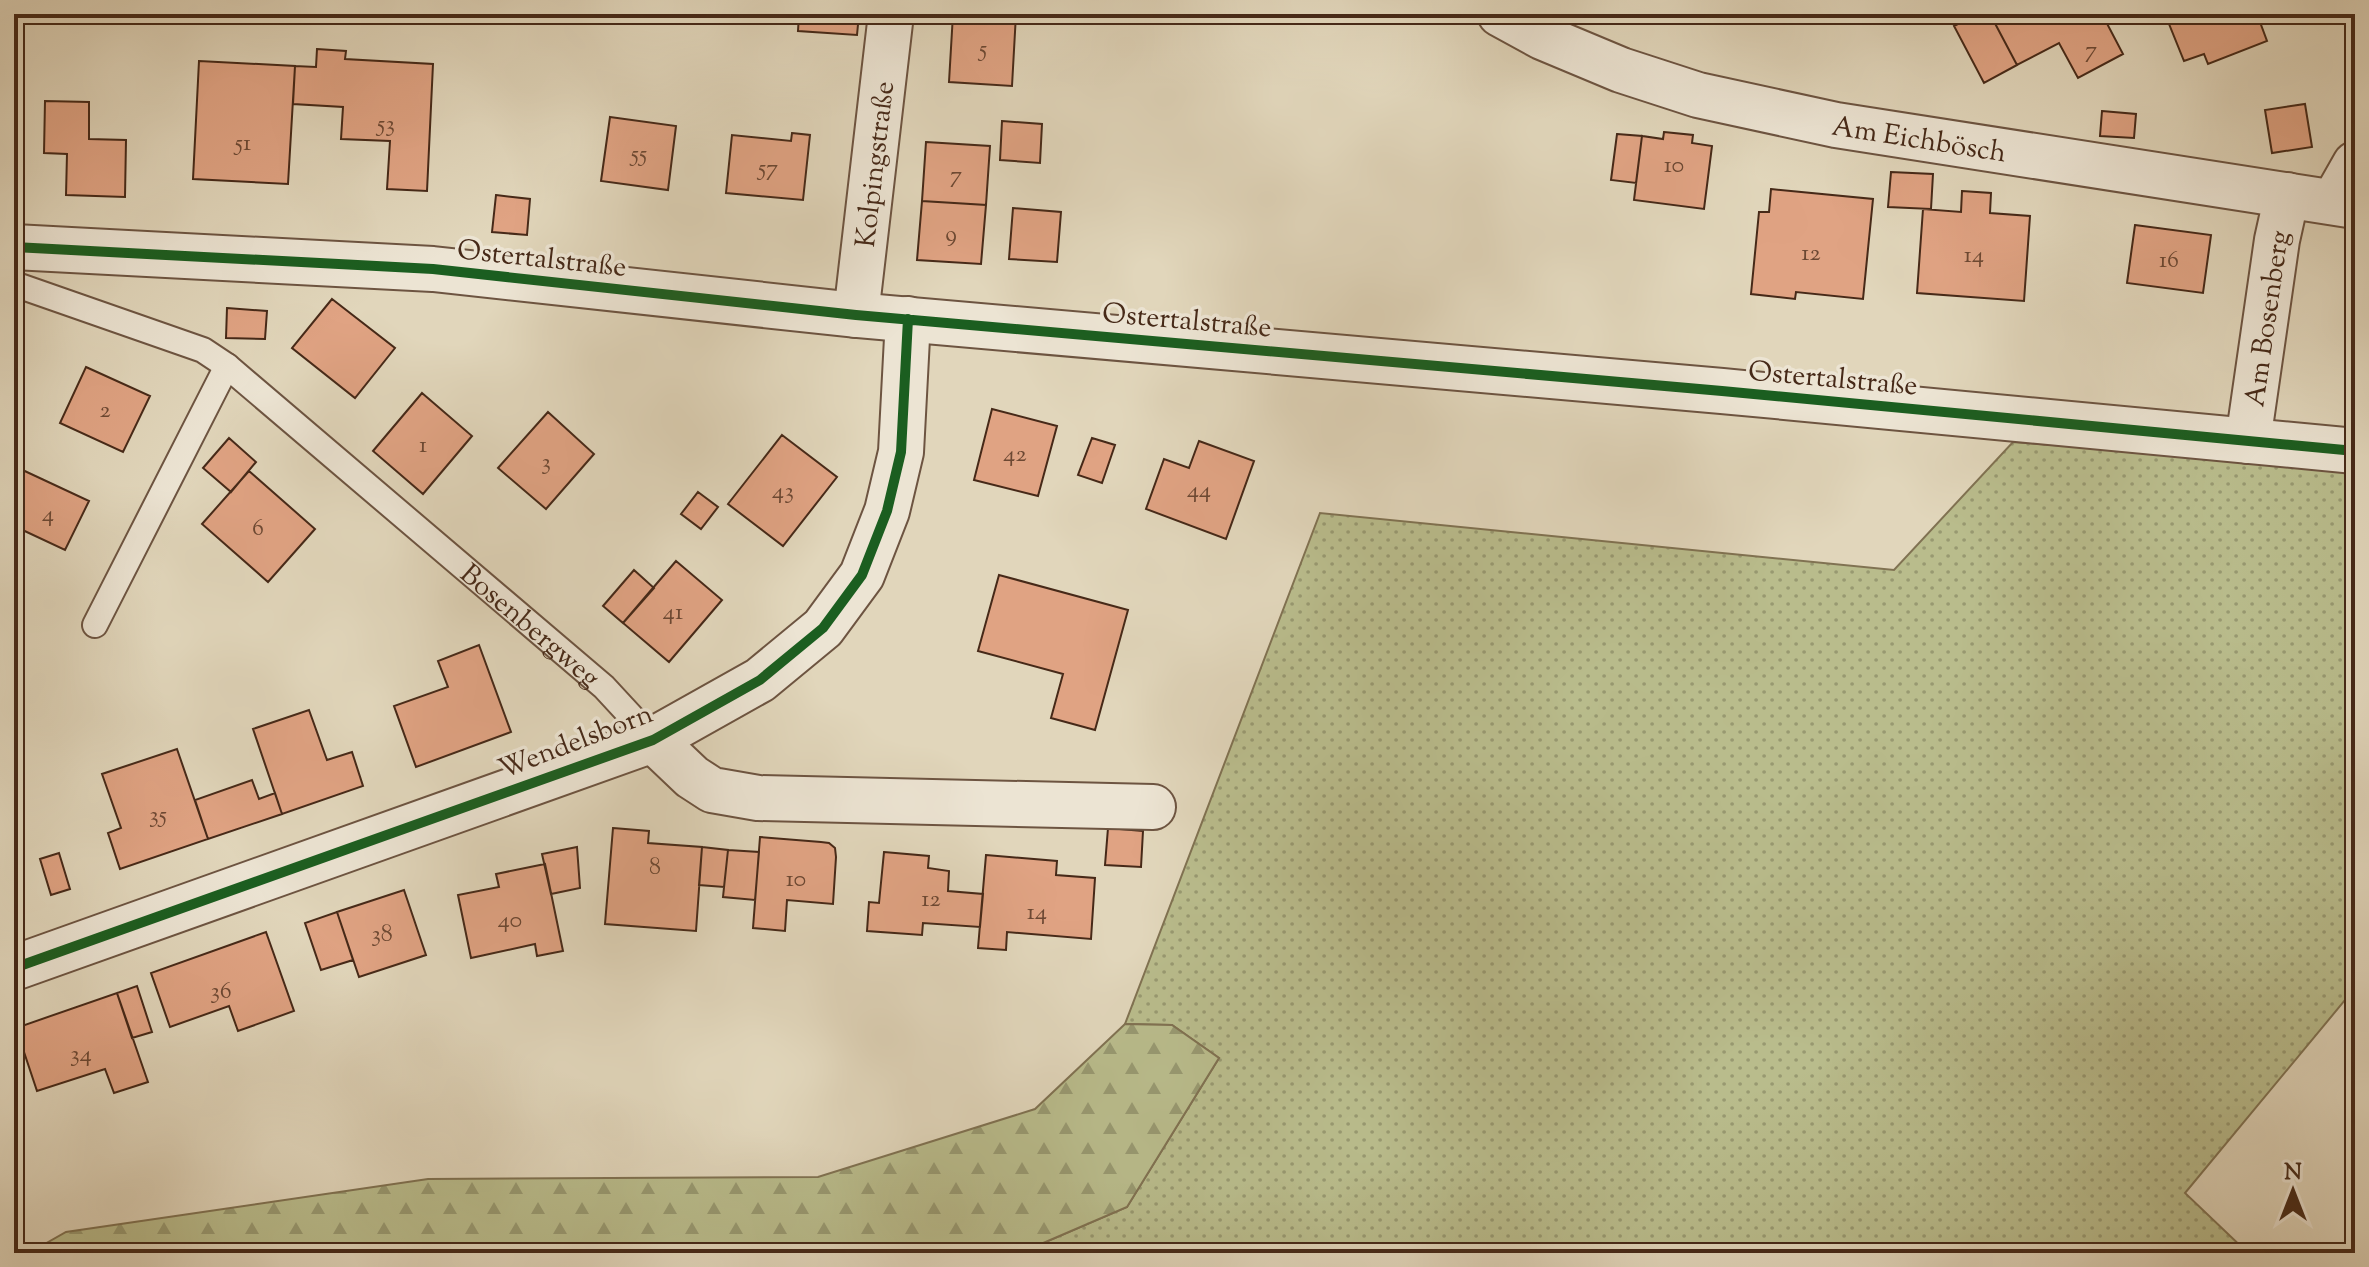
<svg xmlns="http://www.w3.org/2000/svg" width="2369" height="1267" font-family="'Sorts Mill Goudy',serif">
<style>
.grass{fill:url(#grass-dots);stroke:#807252;stroke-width:2}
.forest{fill:url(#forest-firs);stroke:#807252;stroke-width:2}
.building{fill:#e0a383;stroke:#462918;stroke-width:2}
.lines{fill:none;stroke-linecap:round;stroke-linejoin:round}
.service-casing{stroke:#6d5441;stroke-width:28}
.minor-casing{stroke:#6d5441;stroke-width:48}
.tertiary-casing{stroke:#6d5441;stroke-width:48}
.service{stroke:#ece4d3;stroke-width:24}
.minor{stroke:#ece4d3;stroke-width:44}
.tertiary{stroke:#ece4d3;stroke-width:44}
.cycleway-casing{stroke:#ece4d3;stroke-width:15}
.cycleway{stroke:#1b5e20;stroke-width:10}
.labels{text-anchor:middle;stroke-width:7;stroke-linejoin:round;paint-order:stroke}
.number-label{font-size:24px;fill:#6c4833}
.street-label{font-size:28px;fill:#462918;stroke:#ece4d3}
</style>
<defs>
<pattern id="grass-dots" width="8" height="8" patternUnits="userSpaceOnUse" patternTransform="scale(2)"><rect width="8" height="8" fill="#b9bc8c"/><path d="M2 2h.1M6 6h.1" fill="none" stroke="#989971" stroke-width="1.8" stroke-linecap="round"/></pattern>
<pattern id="forest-firs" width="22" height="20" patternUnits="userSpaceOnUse" patternTransform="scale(2)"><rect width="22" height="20" fill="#b9bc8c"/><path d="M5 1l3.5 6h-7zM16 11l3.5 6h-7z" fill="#989971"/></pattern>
</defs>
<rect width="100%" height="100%" fill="#e1d6bb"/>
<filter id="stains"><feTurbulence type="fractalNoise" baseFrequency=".0025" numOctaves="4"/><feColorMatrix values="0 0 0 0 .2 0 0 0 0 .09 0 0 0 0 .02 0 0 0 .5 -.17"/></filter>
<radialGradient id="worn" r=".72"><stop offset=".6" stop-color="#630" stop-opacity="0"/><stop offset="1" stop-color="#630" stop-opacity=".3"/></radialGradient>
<path class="grass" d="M2013,442L2355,467V988L2185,1193L2248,1253H1020L1127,1207L1219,1058L1172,1025L1125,1024L1320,513L1894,570Z"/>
<path class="forest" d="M1125,1024L1172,1025L1219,1058L1127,1207L1020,1253H29L66,1232L428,1179L818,1177L1035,1109Z"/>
<path class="building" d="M799,14H859L857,35L798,31Z
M953,14H1016L1012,86L949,82Z
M1977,14H1990L2017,65L1984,83L1954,26Z
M1990,14H2102L2123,54L2078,78L2059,43L2017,65Z
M2165,14H2257L2267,41L2208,64L2204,54L2184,61Z
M317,49L346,51L345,59L433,64L427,191L387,189L390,141L341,139L343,107L293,104L295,66L316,67Z
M199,61L295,66L288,184L193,179Z
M45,101L89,102V139L126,140L125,197L66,195L67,154L44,153Z
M2305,104L2312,147L2272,153L2265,110Z
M2102,111L2136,114L2134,138L2100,136Z
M610,117L676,126L668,190L601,181Z
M1002,121L1042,124L1040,163L1000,160Z
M1664,132L1693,135L1692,143L1712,146L1704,209L1634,200L1642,136L1663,139Z
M792,133L810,135L803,200L726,193L732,135L791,141Z
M1617,134L1642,136L1636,183L1611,180Z
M19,136V192H14V137Z
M926,142L990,146L986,205L922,201Z
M1891,172L1933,174L1931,209L1888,207Z
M1771,189L1873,199L1863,299L1796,292L1795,299L1751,294L1759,212H1769Z
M1962,191L1991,193L1990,213L2030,216L2024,301L1917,293L1923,209L1961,212Z
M496,195L530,199L527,235L492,232Z
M922,201L986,205L981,264L917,260Z
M1013,208L1061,212L1057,262L1009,259Z
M2135,225L2211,235L2203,293L2127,283Z
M332,299L395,348L355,398L292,348Z
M227,308L267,311L265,339L226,338Z
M86,367L150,396L123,452L60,423Z
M422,393L472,436L423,494L373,451Z
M992,409L1057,426L1038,496L974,480Z
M548,412L594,454L546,509L498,468Z
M782,435L837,477L783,546L728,504Z
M229,438L256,462L231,492L203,468Z
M1092,438L1115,445L1102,483L1078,475Z
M1199,441L1254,461L1226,539L1146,509L1164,459L1189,468Z
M14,466L89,501L65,550L14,526Z
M249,471L315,529L268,582L202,524Z
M698,492L718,507L701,529L681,514Z
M676,561L722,600L669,662L623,623Z
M634,570L654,588L623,623L603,606Z
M999,575L1128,610L1095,730L1051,718L1063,674L978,651Z
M479,645L511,732L416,767L394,706L448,687L438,661Z
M309,710L327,760L352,752L363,786L282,814L253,729Z
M177,749L208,839L120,869L108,833L121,828L102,774Z
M252,780L259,799L275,793L282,814L208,839L195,800Z
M613,828L649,831L648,843L702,847L696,931L605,924Z
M1108,828L1143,831L1141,867L1105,865Z
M760,837L821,842L829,843L835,848L836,857L833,904L787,900L785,931L753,928Z
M577,847L580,888L551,894L542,854Z
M702,847L728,850L724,887L699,885Z
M728,850L759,852L755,900L723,897Z
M884,852L929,856L928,868L949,871L948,891L983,894L980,927L923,923L922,935L867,931L869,902L879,903Z
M59,853L70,889L51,895L40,859Z
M986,855L1057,861L1056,875L1095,878L1091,939L1007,932L1006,950L978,948Z
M545,864L563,951L537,956L535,944L471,958L458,895L499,887L496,874Z
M404,890L426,955L359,977L337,912Z
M337,912L353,960L321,970L305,923Z
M266,932L294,1011L238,1031L229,1006L170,1027L151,973Z
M137,986L152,1032L132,1038L117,993Z
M117,993L148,1082L114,1093L105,1069L37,1091L16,1028Z"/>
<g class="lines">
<defs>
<g id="service">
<path id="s1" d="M14,284L203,350L227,366L604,687L653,740"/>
<path d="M95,625L227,366"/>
</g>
<g id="minor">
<path id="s2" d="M1500,14L1542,37L1621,70L1698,95L1836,125L2355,206"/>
<path d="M2334,201L2355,164"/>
<path id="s3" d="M856,315L891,14"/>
<path id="s4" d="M2248,441L2277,240L2287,195"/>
<path d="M653,740L692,777L712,790L758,798L1153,807"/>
<path d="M14,968L653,740L760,680L823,628L862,575L887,511L901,452L908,319"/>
</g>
<path id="tertiary" d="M14,247L433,269L856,315L1722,391L2355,451"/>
</defs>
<use href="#service" class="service-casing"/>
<use href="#minor" class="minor-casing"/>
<use href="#tertiary" class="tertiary-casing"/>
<use href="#service" class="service"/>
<use href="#minor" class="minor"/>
<use href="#tertiary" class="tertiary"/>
<defs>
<path id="cycleway" d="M14,247L433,269L856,315L1722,391L2355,451
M14,968L653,740L760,680L823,628L862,575L887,511L901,452L908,319"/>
</defs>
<use href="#cycleway" class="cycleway-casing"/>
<use href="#cycleway" class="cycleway"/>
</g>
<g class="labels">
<g class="number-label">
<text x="983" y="56">5</text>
<text x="2091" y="57">7</text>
<text x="386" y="131">53</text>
<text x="243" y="150">51</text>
<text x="639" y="161">55</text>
<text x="1674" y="172">10</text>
<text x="768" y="175">57</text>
<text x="956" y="182">7</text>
<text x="951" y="241">9</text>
<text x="1811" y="260">12</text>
<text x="1974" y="262">14</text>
<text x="2169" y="267">16</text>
<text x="105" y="417">2</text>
<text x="423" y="452">1</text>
<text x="1015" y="461">42</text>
<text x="546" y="469">3</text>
<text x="1199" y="497">44</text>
<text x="783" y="498">43</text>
<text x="48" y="521">4</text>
<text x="258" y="535">6</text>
<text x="673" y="619">41</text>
<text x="158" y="822">35</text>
<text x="655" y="874">8</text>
<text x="796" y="886">10</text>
<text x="931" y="906">12</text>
<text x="1037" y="919">14</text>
<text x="510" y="927">40</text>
<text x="382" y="941">38</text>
<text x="221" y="998">36</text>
<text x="81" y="1061">34</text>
</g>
<g class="street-label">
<text dy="10" stroke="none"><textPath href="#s2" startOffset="440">Am Eichbösch</textPath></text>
<text dy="10" stroke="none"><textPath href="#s3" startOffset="152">Kolpingstraße</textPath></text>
<text transform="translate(542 257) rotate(6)" y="10">Ostertalstraße</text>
<text dy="10" stroke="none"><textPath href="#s4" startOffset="124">Am Bosenberg</textPath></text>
<text transform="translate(1187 319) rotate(5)" y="10">Ostertalstraße</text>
<text transform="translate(1833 377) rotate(5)" y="10">Ostertalstraße</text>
<text dy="10" stroke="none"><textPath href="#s1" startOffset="628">Bosenbergweg</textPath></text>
<text transform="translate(575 740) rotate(-21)" y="10">Wendelsborn</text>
</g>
</g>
<rect width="2369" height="1267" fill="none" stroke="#e1d6bb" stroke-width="48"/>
<rect x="16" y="16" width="2337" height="1235" fill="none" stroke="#462918" stroke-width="4"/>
<rect x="24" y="24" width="2321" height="1219" fill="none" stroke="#462918" stroke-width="2"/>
<g transform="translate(2293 1191)" stroke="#ece4d3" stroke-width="6" paint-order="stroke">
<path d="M0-6L14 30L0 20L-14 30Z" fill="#462918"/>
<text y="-12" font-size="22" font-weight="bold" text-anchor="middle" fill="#462918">N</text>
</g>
<rect width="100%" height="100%" filter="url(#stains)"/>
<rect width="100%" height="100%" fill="url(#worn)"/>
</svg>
